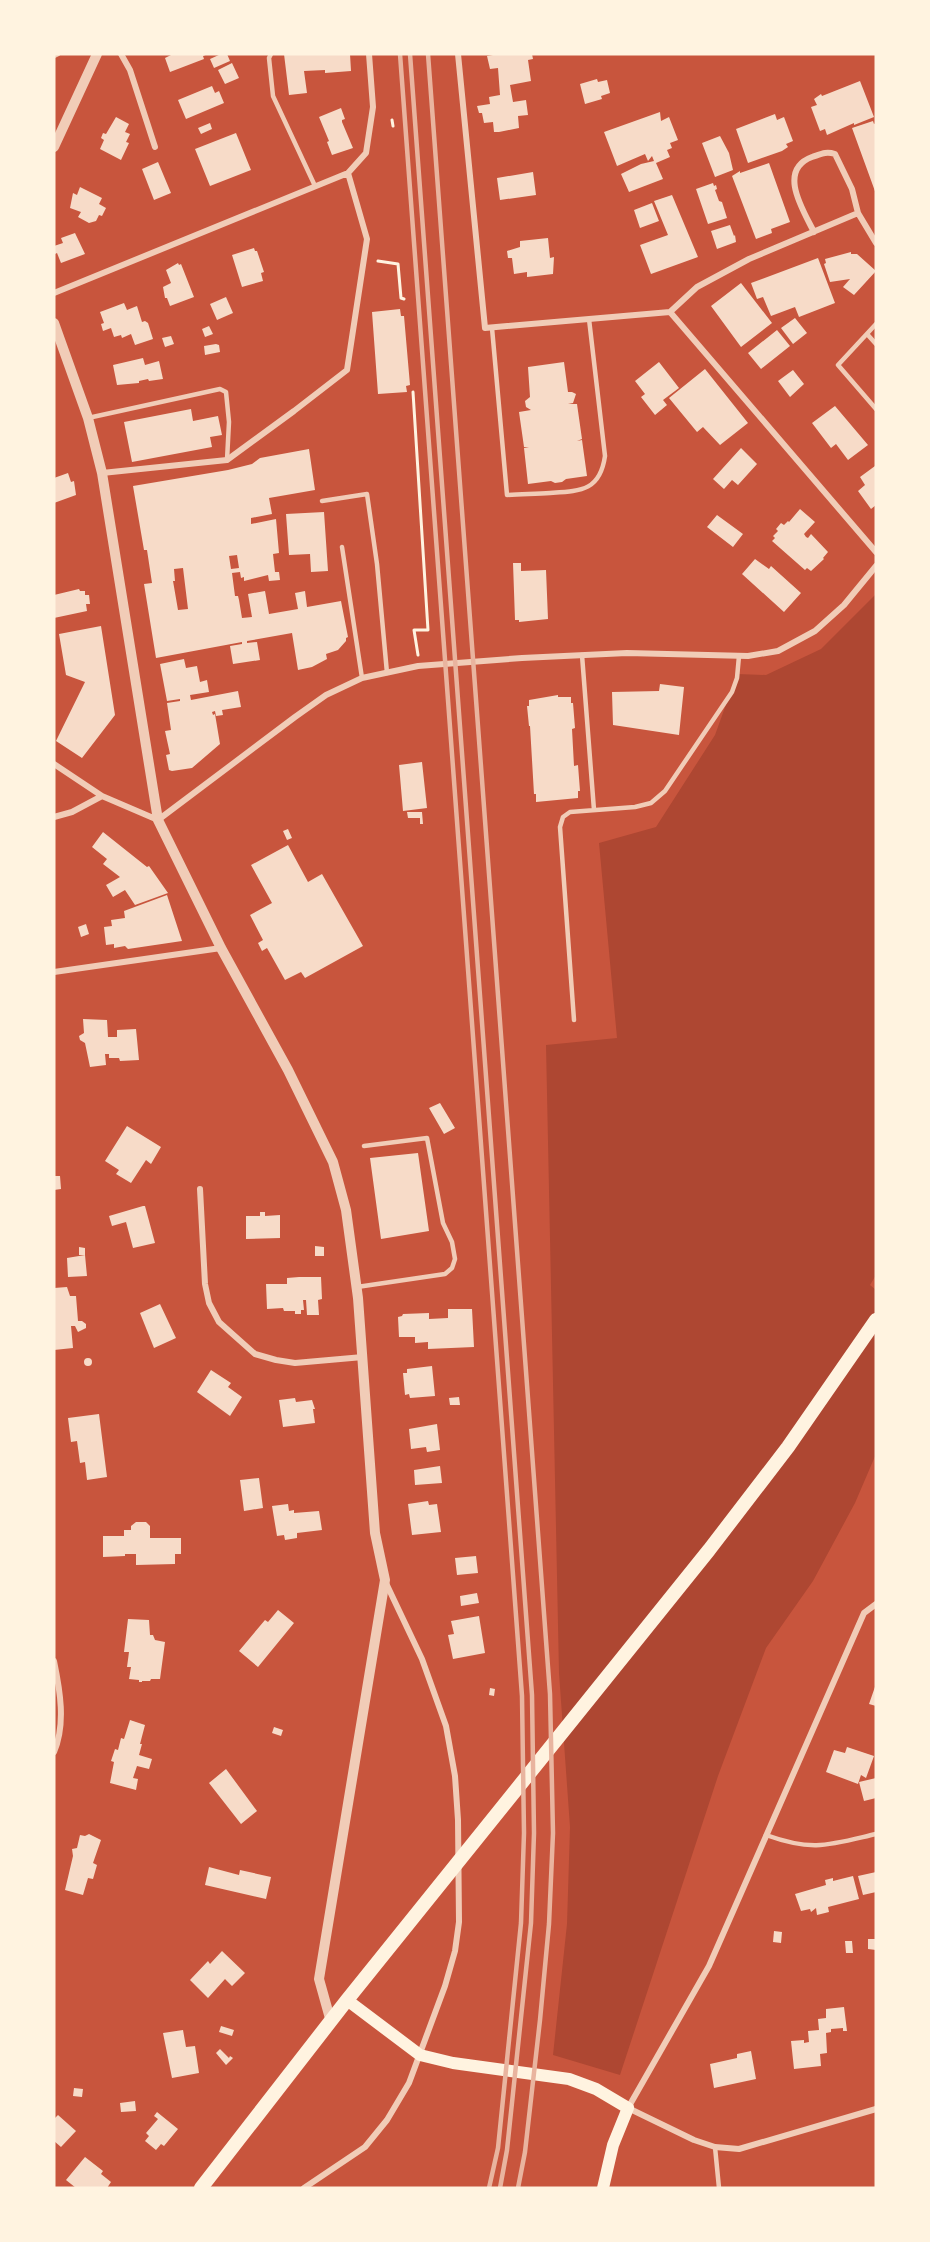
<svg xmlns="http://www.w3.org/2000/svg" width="930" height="2242" font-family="'Varela Round',sans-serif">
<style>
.green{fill:#ae4732}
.building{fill:#f7dbc8;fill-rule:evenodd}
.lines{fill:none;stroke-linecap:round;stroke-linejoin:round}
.path{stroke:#fff3e0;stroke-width:3}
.service{stroke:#f1ccb7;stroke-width:4.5}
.minor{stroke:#f1ccb7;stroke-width:6}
.tertiary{stroke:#f1ccb7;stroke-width:10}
.secondary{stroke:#fff3e0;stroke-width:12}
.primary{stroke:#fff3e0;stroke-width:14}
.rail{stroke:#e9b49f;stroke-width:4.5}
</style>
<rect width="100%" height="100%" fill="#c8553d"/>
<path class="green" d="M876,594V1275L870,1285L876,1290V1454L855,1503L813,1581L766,1648L718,1776L620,2075L553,2055L567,1924L570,1827L559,1673L546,1045L617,1038L599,843L656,827L715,735L737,674L766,675L821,649Z"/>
<path class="building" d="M173,54H208L203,56L204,59L170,72L165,58Z
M221,54H227L230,61L214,68L210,59Z
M284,54H350L351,71L325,73V70L304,71L307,93L289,95Z
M499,54H532L533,59L528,60L531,81L510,85L513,102L526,100L528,115L518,116L519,128L499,132H494L493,122L484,123L482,113H479L477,106L490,104L489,97L500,95L498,68L490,69L487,56Z
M232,63L239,78L225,84L218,70Z
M597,79L598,82L607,80L610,93L601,96L602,99L585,104L580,84Z
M860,81L874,117L854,125V123L827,135L825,129L820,131L811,107L817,105L814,99L821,94L822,96Z
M212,86L215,93L219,91L224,103L186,119L178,100Z
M341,108L345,119L342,120V122L353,148L332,155L327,142L329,141L319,117Z
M660,112L661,121L669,117L678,140L670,143L672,148L667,150L670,157L656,163L663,179L629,192L621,174L641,164L654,161L652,156L648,161L645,154L617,166L604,132Z
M775,114L777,120L784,117L793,141L786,144L788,147L782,151L748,163L736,129Z
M116,117L129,124L125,132L130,134L126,142L129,143L121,160L100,149L104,140L101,138L103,133L106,134Z
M873,121L874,124L876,123V194L852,128Z
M210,123L212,129L201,134L198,128Z
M236,133L251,170L210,186L195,149Z
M720,136L729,153L733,170L715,177L702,143Z
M158,162L171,193L154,200L142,169Z
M769,163L790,222L771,229L772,233L756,239L732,176L740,171V173Z
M533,172L536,195L500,200L497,178Z
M713,183L714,186L716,185L717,189L715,190L719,201L722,202L727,218L708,224L696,189Z
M80,187L102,198L99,204L106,208L102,216L99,215L96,221L89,223L78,217L81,212L70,208L73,193L77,195Z
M672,195L698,257L651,274L640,245L668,235L654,201Z
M652,203L659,221L640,228L634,210Z
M730,225L734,236L735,235L736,242L717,249L711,231Z
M75,233L85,254L61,263L57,253L55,254L54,246L63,243L61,238Z
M548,238L550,258L554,257L553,274L527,277V272L514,274L512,258H508L507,251L520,247V241Z
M254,248L255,251H257L264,272L261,273L263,281L242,287L232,255Z
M851,252V254H857L876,271L854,295L843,287L850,279L830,282L824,264L826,263L825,259Z
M818,258L835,303L799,317L795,307L771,316L763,297L757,299L751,283Z
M178,263L179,265L181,264L194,297L170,306L167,298H165L163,287L171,283L166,270Z
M741,283L772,323L741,347L711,306Z
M226,297L233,313L217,320L210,304Z
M124,303L127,310L137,306L142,322L145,321L148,323L153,339L135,345L131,334L122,338L121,335L114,337L111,328L103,331L101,324L104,323L100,312Z
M400,309L401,316H404L410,385L406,386L407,392L378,394L372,312Z
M795,318L807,333L793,344L781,328Z
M209,326L213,334L205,337L202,329Z
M777,330L790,346L761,369L748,353Z
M171,336L174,344L165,347L162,338Z
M216,344L219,345L220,352L205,355L204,346Z
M143,358L145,365L159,361L163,379L149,381L148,379L139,381V383L117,385L113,365Z
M564,362L568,392H572L576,394L573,403L568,404H577L582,439L577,441L582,440L587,476L566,479L562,482L555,483L551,481L528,484L524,448H529L524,447L519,412L531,410L526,407L525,401L530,397L528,367Z
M659,362L679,388L663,400L667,405L655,415L641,397L645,394L635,381Z
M705,369L748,423L720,445L703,427L697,432L669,398Z
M793,370L804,384L790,397L778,381Z
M835,406L868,445L848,460L836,444L831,448L812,423Z
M191,409L193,421L218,416L222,435L210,437L212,447L132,462L124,422Z
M741,448L757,464L738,485L732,480L724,489L713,479Z
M309,449L315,490L269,498L272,514L251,518V524L276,519L279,553L273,554L275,572H279L280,580L269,581L268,575L244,581V577L241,578L240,572L232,573L235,596H238L239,600L242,618L252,617L248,594L265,591L269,614L298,609L295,593L305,591L307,607L341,601L348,637L346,638V641L338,650L326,654L327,659L312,667L298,670L292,633L247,641V643L257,642L260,660L233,664L230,646L242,644V642L156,658L144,584L152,583L147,550H144L133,486L228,470L252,464L260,458ZM237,555L239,568L231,569L229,556ZM183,568L188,609L178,610L173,581H175L174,569Z
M875,466L876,505L871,509L858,491L865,485L860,477Z
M68,473L71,482L74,481L76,495L54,503V478Z
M800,509L815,522L804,534L806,537L808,538L811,534L828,552L823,558L824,559L811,571L807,568L805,570L772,541L775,538L773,536L778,531L776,529L781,523L784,525L788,521L789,522Z
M324,512L328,571L311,572L310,554L289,555L286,514Z
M717,515L743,534L733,547L707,527Z
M755,559L769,569L771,566L801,593L784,612L742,574Z
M513,563H521V571L546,570L548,619L519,622V620H515Z
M79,589L80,591H85V595H89L90,604H86L87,611L54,618V595Z
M101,626L115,715L82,758L56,741L85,682L66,675L59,634Z
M184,659L186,668L197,666L200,682L207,680L209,692L190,695L191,700L238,691L241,707L222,710L223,715L216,716L215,711L212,712L213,715L215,714L220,744L192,768L172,771L169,770L166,755L170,754L165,731L171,730L167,703L180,701V699L167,701L160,664Z
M660,684L684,687L679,735L613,725L612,692L659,691Z
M558,695V697H571V703H573L575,728L572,729L574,766L578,765L580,791H578V798L536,802V794H534L530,726H529L527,706H529V700Z
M422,762L427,808L403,811L399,765Z
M407,812H422L423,824H420V818H408Z
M288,829L292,838L287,840L283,831Z
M103,832L147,867L149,866L168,893L135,905L125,890L113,897L106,885L120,877L103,864L107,859L92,847Z
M288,845L308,882L322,874L363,946L305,978L301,972L285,980L267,948L262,951L258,943L263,940L250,915L272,903L251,865Z
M167,895L182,941L128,949L125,946L114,948V944L106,945L104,927L112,926L111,920L125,918L124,911Z
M86,924L89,934L81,937L78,927Z
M83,1019L107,1020L108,1037H117V1030L136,1029L139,1060L120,1061L119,1058H109V1054H105L106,1065L90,1067L85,1043L80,1040L79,1036L84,1033Z
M440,1103L455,1128L444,1134L429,1108Z
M127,1126L161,1147L151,1164L146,1160L131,1183L116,1174L119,1170L105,1161Z
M418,1153L429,1231L381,1239L370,1158Z
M54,1176H60L61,1189L54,1190Z
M143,1206H145L155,1243L133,1248L126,1222L112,1226L109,1216Z
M260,1212H265V1216L280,1215V1238L246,1239V1216H260Z
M315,1246L324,1247V1256H315Z
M79,1247L85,1248V1255H79Z
M85,1255L87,1276L68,1277L67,1258Z
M299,1277H321L322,1299L318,1300L319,1315H307L306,1300H303L304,1310H301V1314H295V1311H284L283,1308L267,1309L266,1284H287V1278Z
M67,1287L70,1296H76L78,1321H82L86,1324V1328L78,1332L75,1326H71L73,1348L54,1350V1288Z
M160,1304L176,1338L154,1348L140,1313Z
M448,1309H472L474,1347L428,1349V1342L415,1343V1337H399L398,1317L402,1316L403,1314L429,1313V1319L448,1318Z
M84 1362a4 4 0 1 1 8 0a4 4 0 1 1-8 0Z
M432,1366L435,1396L410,1398L409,1394L405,1395L403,1373H407V1369Z
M211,1370L231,1383L228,1387L242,1397L230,1416L197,1392Z
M459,1397L460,1405H450L449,1398Z
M295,1398L296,1402L312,1400L315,1409H313L315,1423L283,1427L279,1400Z
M99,1414L107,1477L87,1480L85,1462L80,1463L77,1441L71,1442L68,1418Z
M437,1424L440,1450L427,1452L426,1447L411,1449L409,1429Z
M440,1466L442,1483L415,1485L414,1470Z
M259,1478L263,1508L244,1511L240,1480Z
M428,1501L429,1505L437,1504L441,1532L412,1535L408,1504Z
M288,1504L289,1511L294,1510V1513L319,1511L322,1530L297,1533V1538L285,1540L284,1535L277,1536L272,1506Z
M136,1522H146L150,1526V1538H181V1554H175V1564L136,1565V1554H125V1556L103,1557V1536H124V1530H131V1526Z
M476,1556L478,1573L457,1575L455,1558Z
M477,1593L479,1603L461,1606L460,1596Z
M278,1610L294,1623L258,1667L239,1651L265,1620L268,1622Z
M479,1616L485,1653L453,1659L448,1635L454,1634L451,1621Z
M128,1619L149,1620L150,1635H153L155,1640L165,1642L160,1679H151L150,1681H142V1682H139V1680L129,1679L131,1667H127L129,1652H124Z
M876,1684V1706L869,1704Z
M490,1688L495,1689L494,1696L489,1695Z
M130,1720L145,1725L140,1744H142L139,1755L152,1759L149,1769L137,1766L133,1778L138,1779L136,1790L110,1783L114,1762L111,1761L115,1749L118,1750L121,1738L124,1739Z
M274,1727L283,1730L281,1736L272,1733Z
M847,1747L874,1756L866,1778L861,1775L858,1784L826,1772L834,1750L845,1753Z
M226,1769L257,1811L241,1824L209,1783Z
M876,1778V1798L864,1801L859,1782Z
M89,1834L101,1840L93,1863L97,1865L93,1879L88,1878L83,1895L65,1890L73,1856L72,1849L77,1848L80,1835L85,1836Z
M209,1867L239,1875L240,1870L271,1877L266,1899L205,1885Z
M876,1872V1892L863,1895L858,1876Z
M853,1876L859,1899L828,1907L829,1912L817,1915L816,1908L811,1912L810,1909L801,1911L795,1894L826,1885L825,1880L833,1878V1881Z
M774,1931L782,1932L781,1943L773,1942Z
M868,1939H876V1950L868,1949Z
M845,1941H852L853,1953H846Z
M222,1951L245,1973L232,1986L225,1979L208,1998L190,1980L208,1961L210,1964Z
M844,2007L847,2031H843V2028L831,2029V2032L826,2033L827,2053L820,2054L821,2066L794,2069L791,2041L804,2040V2043L809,2042L808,2031L819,2030L818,2019L826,2018V2009Z
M221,2026L234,2030L232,2036L219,2032Z
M183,2030L186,2047L195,2046L199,2073L172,2078L163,2033Z
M220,2049L229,2058L230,2056L233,2058L226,2065L216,2053Z
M751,2051L756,2079L714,2088L710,2064L737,2058V2054Z
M74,2088L83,2089L82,2097L73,2096Z
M135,2101L136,2111L121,2112L120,2103Z
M157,2112L178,2129L164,2146L161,2144L156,2150L145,2141L149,2136L146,2133L158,2119L154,2116Z
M58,2115L76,2131L61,2147L54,2141V2119Z
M85,2157L103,2171L101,2174L111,2182L107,2188H76L66,2180Z"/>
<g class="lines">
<path class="path" d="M392,120L393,126
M378,261L398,264L401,298L404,299
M413,392L428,630H414L418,655"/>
<path class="service" d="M271,54L269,58L273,96L315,186
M54,56L58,54
M876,324L838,365L876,409
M492,328L507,495C522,494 536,494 550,493C581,491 600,491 605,456L589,319
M867,334L876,344
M88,418L220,389L226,392L229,422L227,460
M322,501L367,494L377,564L387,673
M342,547L362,678
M582,655L594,810
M574,1020L560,827L563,817L570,812L635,807L651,803L665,791L732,692L737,678L739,656
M357,1287L445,1274L452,1268L455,1259L452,1242L443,1223L427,1138L364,1146
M766,1835C813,1852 829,1845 876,1834
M715,2147L719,2188"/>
<path class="minor" d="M121,54L130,70L155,147
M458,54L485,328L670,312L876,552
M814,232C803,210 777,170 812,157C821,154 826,151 835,154L852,189L858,213L876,243
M54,293L348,173L366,153L373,107L369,54
M670,312L697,287L749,259L858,213
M102,473L227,460L294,411L347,370L367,239L348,173
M54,764L102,796
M54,817L72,812L102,796L158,820L295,717L326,695L362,678L418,666L522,658L627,653L748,656L778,651L815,631L844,605L876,566
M54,972L221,948
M200,1189L205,1284L209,1303L219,1322L255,1354L276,1360L295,1363L363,1357
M876,1604L864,1613L709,1966L628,2108L694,2140L715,2147L739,2149L876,2109
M54,1661C60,1690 66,1724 54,1752
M304,2188L365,2147L387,2120L409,2083L445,1986L455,1951L459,1922L458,1820L455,1776L446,1726L422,1659L385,1581"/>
<path class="tertiary" d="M54,147L97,54
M54,323L88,418L102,473L158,820L221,948L288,1070L333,1162L346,1210L358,1298L375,1533L385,1580L319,1979L331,2022"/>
<path class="secondary" d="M347,2000L420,2055L453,2063L569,2079L596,2089L628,2108L613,2145L603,2188"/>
<path class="primary" d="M201,2188L347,2000L709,1550L788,1447L876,1320"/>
<path class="rail" d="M400,54L522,1696L524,1833L521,1923L498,2148L489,2188
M410,54L532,1695L534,1833L531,1923L507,2150L500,2188
M428,54L550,1694L553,1833L549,1924L540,2020L525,2152L518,2188"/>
</g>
<rect width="930" height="2242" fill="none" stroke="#fff3e0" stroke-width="111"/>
</svg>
